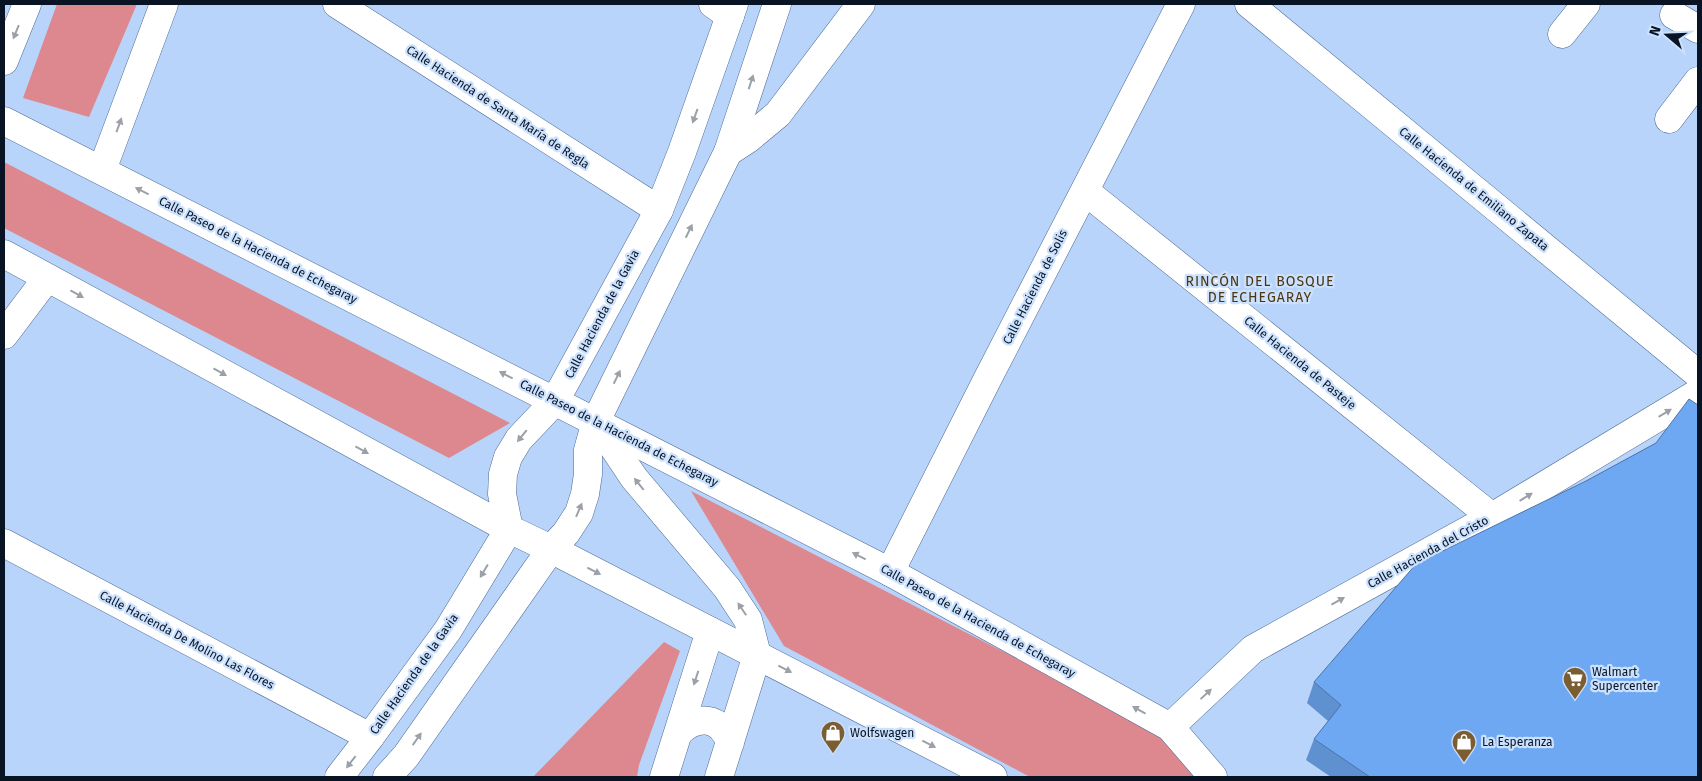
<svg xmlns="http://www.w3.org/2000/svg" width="1702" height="781" font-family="'Fira Sans',sans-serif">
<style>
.green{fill:#dc888e}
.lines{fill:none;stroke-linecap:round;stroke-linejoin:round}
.minor-casing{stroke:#4b6a94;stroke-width:29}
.secondary-casing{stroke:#4b6a94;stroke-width:29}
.primary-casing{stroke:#4b6a94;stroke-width:29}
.minor{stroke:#fff;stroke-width:28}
.secondary{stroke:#fff;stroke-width:28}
.primary{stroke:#fff;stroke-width:28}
.wall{fill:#5f90d0}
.building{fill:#6ea7f2;stroke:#4d75a9}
.oneway{fill:#9ca1a7}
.labels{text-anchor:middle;stroke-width:4.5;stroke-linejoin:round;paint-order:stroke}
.street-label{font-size:12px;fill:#081424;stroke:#cbe1fd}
.poi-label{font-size:12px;fill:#081424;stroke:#cbe1fd;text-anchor:start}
.neighbourhood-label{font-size:14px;letter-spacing:1px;fill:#4c3512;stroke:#cbe1fd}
</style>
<rect width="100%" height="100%" fill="#b8d4fa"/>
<path class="green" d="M57,4H137L89,117L23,98Z
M4,162L510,423L449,458L4,228Z
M691,491L1175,740L1212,777H1030L784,646Z
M664,642L680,651L639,765L637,777H533Z"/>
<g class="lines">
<defs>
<path id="minor" d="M337,4L659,210
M713,4L730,16
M1249,4L1698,374
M1674,15L1698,29
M1562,34L1586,4
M4,61L27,4
M1669,119L1698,81
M728,152L748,139L778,114L861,4
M102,170L164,4
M1085,191L1492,517
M4,335L47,278
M4,543L370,737
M890,572L988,378L1181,4
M1170,727L1253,649L1492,517L1698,393"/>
<path id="secondary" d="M4,121L890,572L1170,727L1213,777
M4,254L509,529L551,549L993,777
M339,777L370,737L448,630L509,529L502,494L503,474L508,457L519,439L555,401L659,210L682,152L734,4
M387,777L406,756L551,549L566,533L579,513L585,494L588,474V450L596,421L728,152L777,4"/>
<path id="primary" d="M596,421L634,478L727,588L748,620L757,655L719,777
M678,733C697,714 721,716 730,743
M664,777L710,631"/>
</defs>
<use href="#minor" class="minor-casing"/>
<use href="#secondary" class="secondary-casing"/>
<use href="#primary" class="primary-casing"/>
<use href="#minor" class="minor"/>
<use href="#secondary" class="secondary"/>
<use href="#primary" class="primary"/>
</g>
<path class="wall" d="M1656,443L1698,777H1331L1306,760L1314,739L1328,721L1307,703L1314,682L1586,481Z"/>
<path class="building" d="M1689,399L1698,405V777H1370L1314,739L1341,705L1314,682L1416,564L1586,481L1656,443Z"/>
<defs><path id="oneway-solid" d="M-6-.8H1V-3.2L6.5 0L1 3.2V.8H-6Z" transform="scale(1.25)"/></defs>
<g class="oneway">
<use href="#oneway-solid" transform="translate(16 32) rotate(112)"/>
<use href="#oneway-solid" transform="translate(751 82) rotate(-72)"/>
<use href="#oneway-solid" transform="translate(695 116) rotate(110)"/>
<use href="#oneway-solid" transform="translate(119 125) rotate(-70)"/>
<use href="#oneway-solid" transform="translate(142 191) rotate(-153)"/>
<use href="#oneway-solid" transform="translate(689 231) rotate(-64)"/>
<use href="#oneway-solid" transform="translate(77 294) rotate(29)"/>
<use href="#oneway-solid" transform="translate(220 372) rotate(29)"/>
<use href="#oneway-solid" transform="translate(506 375) rotate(-153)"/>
<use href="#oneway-solid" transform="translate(617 377) rotate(-64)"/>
<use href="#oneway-solid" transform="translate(1665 413) rotate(-31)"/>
<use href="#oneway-solid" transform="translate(522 436) rotate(129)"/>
<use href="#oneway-solid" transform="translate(362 450) rotate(29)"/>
<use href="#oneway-solid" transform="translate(639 484) rotate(-129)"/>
<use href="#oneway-solid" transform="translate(1526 497) rotate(-31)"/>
<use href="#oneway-solid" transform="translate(579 510) rotate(-67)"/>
<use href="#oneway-solid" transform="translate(859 556) rotate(-153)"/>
<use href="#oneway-solid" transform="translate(484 571) rotate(121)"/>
<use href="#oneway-solid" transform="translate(594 571) rotate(27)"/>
<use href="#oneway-solid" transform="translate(1338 601) rotate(-29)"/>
<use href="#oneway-solid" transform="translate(742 609) rotate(-124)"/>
<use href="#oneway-solid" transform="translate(785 669) rotate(27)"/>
<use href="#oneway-solid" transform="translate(696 678) rotate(108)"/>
<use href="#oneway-solid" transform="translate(1206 694) rotate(-43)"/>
<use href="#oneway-solid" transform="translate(1139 710) rotate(-151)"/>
<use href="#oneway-solid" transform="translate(417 739) rotate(-55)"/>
<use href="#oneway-solid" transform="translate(929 744) rotate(27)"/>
<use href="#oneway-solid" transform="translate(351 762) rotate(128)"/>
</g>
<defs>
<symbol id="supermarket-pin" viewBox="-11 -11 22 30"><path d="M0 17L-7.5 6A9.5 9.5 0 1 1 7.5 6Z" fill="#7b5d31" stroke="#cbe1fd"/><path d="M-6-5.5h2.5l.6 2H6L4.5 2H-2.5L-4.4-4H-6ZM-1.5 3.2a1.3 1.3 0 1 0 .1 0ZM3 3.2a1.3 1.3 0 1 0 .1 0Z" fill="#fff"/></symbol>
<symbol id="shop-pin" viewBox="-11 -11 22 30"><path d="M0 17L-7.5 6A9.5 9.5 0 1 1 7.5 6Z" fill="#7b5d31" stroke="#cbe1fd"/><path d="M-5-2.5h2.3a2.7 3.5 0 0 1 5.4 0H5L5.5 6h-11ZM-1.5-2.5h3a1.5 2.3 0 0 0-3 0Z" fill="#fff"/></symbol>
</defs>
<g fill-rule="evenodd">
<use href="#supermarket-pin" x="1561" y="665" width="28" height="38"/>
<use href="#shop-pin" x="819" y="719" width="28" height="38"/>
<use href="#shop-pin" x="1450" y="728" width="28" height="38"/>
</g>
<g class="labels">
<g class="street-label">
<text transform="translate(498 107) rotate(33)" y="4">Calle Hacienda de Santa María de Regla</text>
<text transform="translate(1474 189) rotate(39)" y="4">Calle Hacienda de Emiliano Zapata</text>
<text transform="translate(258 250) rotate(27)" y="4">Calle Paseo de la Hacienda de Echegaray</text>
<text transform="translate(1035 287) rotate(-63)" y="4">Calle Hacienda de Solis</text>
<text transform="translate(602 314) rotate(-62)" y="4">Calle Hacienda de la Gavia</text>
<text transform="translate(1300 363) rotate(39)" y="4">Calle Hacienda de Pasteje</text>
<text transform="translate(619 433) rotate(27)" y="4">Calle Paseo de la Hacienda de Echegaray</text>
<text transform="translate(1428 552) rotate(-29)" y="4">Calle Hacienda del Cristo</text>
<text transform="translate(978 621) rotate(29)" y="4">Calle Paseo de la Hacienda de Echegaray</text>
<text transform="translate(187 640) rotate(28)" y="4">Calle Hacienda De Molino Las Flores</text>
<text transform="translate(414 674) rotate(-55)" y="4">Calle Hacienda de la Gavia</text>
</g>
<g class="poi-label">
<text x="1592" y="676">Walmart<tspan x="1592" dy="14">Supercenter</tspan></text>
<text x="850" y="737">Wolfswagen</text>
<text x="1482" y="746">La Esperanza</text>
</g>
<g class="neighbourhood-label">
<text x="1260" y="286">RINCÓN DEL BOSQUE<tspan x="1260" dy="16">DE ECHEGARAY</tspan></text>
</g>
</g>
<rect width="1702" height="781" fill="none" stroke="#081424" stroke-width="10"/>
<g transform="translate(1667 35) rotate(289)" stroke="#cbe1fd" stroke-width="4" paint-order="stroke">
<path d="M0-4L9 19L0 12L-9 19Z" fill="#081424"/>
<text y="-8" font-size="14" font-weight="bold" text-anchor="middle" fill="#081424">N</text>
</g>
</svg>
